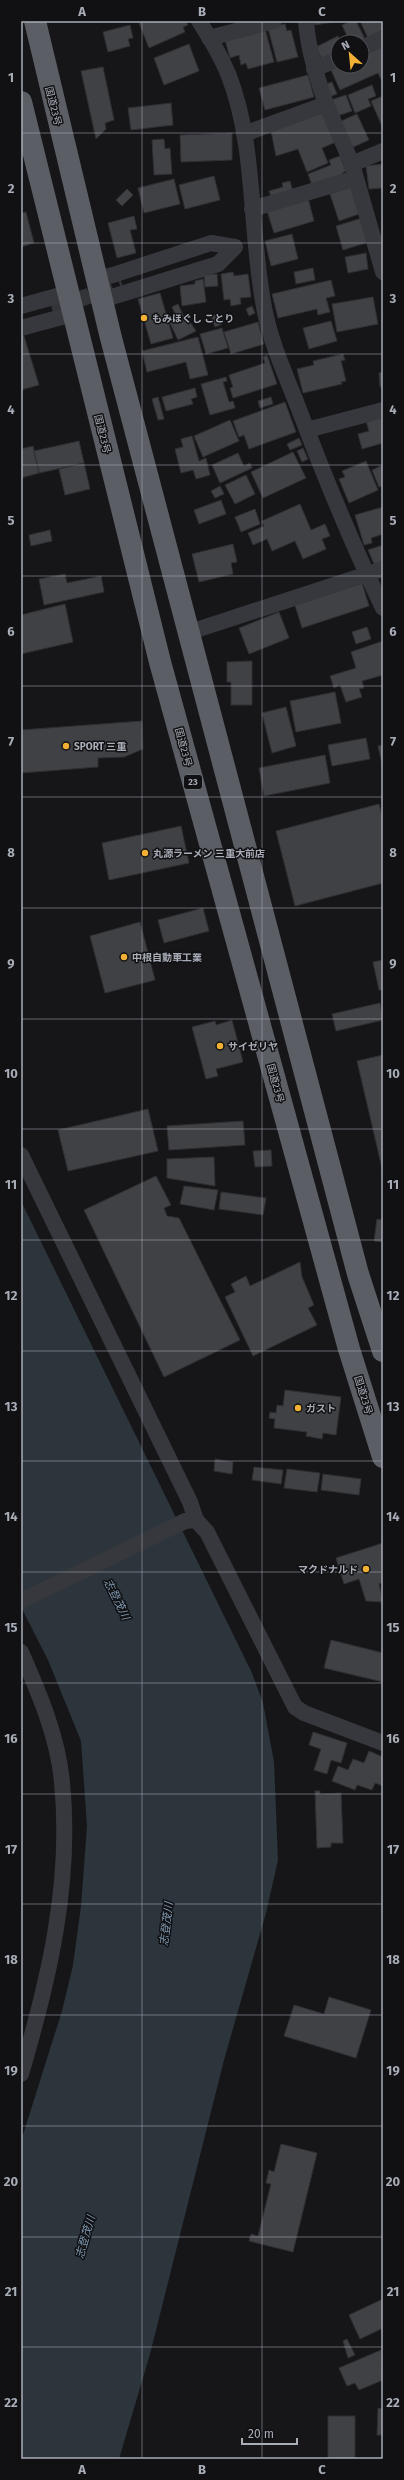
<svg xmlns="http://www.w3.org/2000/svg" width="404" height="2480" font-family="'Fira Sans','Noto Sans JP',sans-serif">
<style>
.water{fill:#2c353c}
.building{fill:#404145;stroke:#303034}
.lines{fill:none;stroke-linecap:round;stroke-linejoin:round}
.minor-tunnel{stroke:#333438;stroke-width:16;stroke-dasharray:16 8;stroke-linecap:butt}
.minor{stroke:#37383d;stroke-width:16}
.trunk{stroke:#5b5e65;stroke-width:22}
.grid{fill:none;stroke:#a8adb8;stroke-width:1;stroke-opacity:0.55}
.poi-dot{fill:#f2b134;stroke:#111113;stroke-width:1.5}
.labels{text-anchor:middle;stroke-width:3;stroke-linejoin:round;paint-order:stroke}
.shield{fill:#111113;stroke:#7b7e86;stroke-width:1}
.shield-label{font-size:9px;font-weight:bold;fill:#a8adb8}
.street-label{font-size:10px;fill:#a8adb8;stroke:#111113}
.poi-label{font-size:10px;font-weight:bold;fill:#a8adb8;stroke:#111113;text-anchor:start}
.water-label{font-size:11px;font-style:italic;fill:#7f9bb3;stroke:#111113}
.neatline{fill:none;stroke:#a8adb8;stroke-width:1.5}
.grid-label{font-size:13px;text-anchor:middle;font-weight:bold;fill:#a8adb8}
</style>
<rect width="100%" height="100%" fill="#161618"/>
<path class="water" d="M21,1201L252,1673L263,1703L274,1762L278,1860L266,1913L224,2060L150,2354L119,2459H21V2141L62,2011L73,1965L81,1906L87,1826L81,1741L48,1660L21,1607Z"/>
<path class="building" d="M142,21H186L188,25L183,27L185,32L149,48L139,23Z
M314,21H339L315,25Z
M351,21H356L366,41L350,42L342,25Z
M360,21H383V31L368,38Z
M285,24L287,31L291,30L298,57L277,62L268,28Z
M130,25L133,38L128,39L130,46L108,52L103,32Z
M265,29L274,62L248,69L246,63L241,65L239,55L230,58L225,40Z
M338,36L341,42H338V52L322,60L316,47Z
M189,44L199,71L164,85L154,58Z
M383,46V83L378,73L340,90L331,70L339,66H362V56Z
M103,67L114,120L105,123L106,129L96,139L81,71Z
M308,75L314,97L265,110L259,88Z
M332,82L337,94L331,96L326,84Z
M372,85L376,96L368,99L371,106L355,113L348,95Z
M346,95L352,111L337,116L331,100Z
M383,96V126H382L371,101Z
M171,103L173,125L131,130L128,108Z
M322,110L336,142L322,148L328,163L307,172L298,149L276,156L271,131Z
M357,114L369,140L351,148L339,122Z
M232,133V160L181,162L180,135Z
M164,139L165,149L170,148L172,174L154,175L152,140Z
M340,156L346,171L342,173L343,176L313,188L308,174L331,165L329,160Z
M383,164V188L369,189L366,166Z
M214,176L220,200L185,209L179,185Z
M174,179L180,204L144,213L138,188Z
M290,181L293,192L272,199L269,191L283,187L282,183Z
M351,187L359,214L339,221L330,194Z
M127,189L133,195L122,206L116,200Z
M308,198L314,221L274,233L267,211Z
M26,212L34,243L21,247V213Z
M134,216L137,229L130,230L136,253L117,258L108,223Z
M362,218L369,242L343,250L336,226Z
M292,234L298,259L271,266L265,241Z
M366,253L368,269L348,273L345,257Z
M313,268L315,280L296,284L294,272Z
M233,272L234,276L248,274L251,297L240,298L241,304L231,306L230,299L224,300L221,274Z
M217,274L218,286L205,287L204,275Z
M203,279L206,302L182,306L180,286L195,284V281Z
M331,280L335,296L326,298L330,312L318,315L317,309L278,318L272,294Z
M160,293L173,338L151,344L138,299Z
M373,297L378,324L337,332L332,304Z
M178,304L184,317L186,316L196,331L178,340L169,321L177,318L172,307Z
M252,306L255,313L249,316L246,309Z
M218,314L222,324L215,327L211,316Z
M331,321L337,341L309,349L303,328Z
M258,322L264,344L231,354L224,332Z
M222,328L228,348L206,354L200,334Z
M21,333H23L39,385L21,390Z
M198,337L208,375L190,379L186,362L147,372L142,351Z
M343,354L345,360L341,361L346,381L341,382L342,384L303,393L297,369L314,365L313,361Z
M267,355L277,384L233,398L230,388L233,387L229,375L265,363L263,357Z
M383,372V387H380L379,373Z
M226,377L227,381L223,382L229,402L233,401L235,408L210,415L201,384Z
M195,388L197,397L191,399L193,404L166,411L162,397Z
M158,397L164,419L158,420L152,399Z
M271,397L273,404L260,408L258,401Z
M285,402L296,432L249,449L244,435L239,437L233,421Z
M383,417V443L362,449L358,434L369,431L366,421Z
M230,420L239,441L203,457L194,436Z
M192,436L199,461L206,458L210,475L196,479L193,470L181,473L175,449L183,447L181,439Z
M299,438L302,445L290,450L287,444Z
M79,441L84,463L39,473L34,451Z
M33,446L39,473L21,478V449Z
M303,448L308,459L302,462L297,451Z
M293,452L306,478L263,498L251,472Z
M238,453L244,466L250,463L252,468L220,483L212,465Z
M366,461L378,490L349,503L339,479L345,477L342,471Z
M84,463L90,489L65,495L59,469Z
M383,465V486L379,487L372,470Z
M246,475L255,494L235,504L225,485Z
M220,486L224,494L215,498L211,491Z
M221,500L226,514L199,524L194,510Z
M300,504L311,530L325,524L330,536L322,539L326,549L303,559L295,541L272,551L267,539L253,545L248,533L264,526L262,521Z
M383,507V534L371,538L372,543L364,545L355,515Z
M255,509L260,524L241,532L235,517Z
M50,530L52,541L31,546L29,535Z
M233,544L237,562L231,563L233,574L199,582L192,554Z
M383,545V563L375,566L368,550Z
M65,574L67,583L101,576L104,592L44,605L39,579Z
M361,580L369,606L302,628L294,602Z
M65,604L73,642L21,654V615Z
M279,612L289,638L249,654L239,628Z
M367,627L371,639L356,644L352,632Z
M383,641V675L362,681L364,688L359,689L362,697L346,702L340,685L334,688L330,676L356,668L351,652Z
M252,661V705H231V682H227V662Z
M335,692L341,723L296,732L290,701Z
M286,707L296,746L272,753L262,713Z
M142,721L143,749L124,757L98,758V767L21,773V730Z
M366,738L370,759L332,766L328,745Z
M383,745V768L378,746Z
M325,755L330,783L264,796L259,768Z
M379,804L383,820V883L295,906L276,831Z
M181,826L189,863L109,880L102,843Z
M203,908L209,931L164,943L158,920Z
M140,922L155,980L105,993L90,936Z
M383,960V990H379L373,962Z
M380,1003L383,1020L336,1031L332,1014Z
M232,1020L243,1062L216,1069L218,1076L206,1079L192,1027L215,1021L216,1025Z
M383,1055V1172L357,1061Z
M148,1109L158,1151L68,1171L58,1130Z
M243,1121L245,1145L169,1150L167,1126Z
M271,1150L272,1166L255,1167L253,1151Z
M214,1157L215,1186L167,1178V1159Z
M156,1176L171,1205L164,1208L167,1216L179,1218L240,1340L164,1377L84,1210Z
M184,1186L218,1190L214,1210L180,1204Z
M221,1192L266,1198L263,1215L219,1209Z
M377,1219L383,1220V1242L374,1241Z
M300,1262L302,1277L314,1305L308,1308L317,1325L253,1356L225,1297L235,1292L231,1284L246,1276L250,1286Z
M285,1390L341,1397L336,1435L323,1433L322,1439L306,1436L307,1432L274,1428L275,1419L269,1418L270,1412L276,1413L277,1405L283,1406Z
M215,1459L233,1462L232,1474L214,1471Z
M254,1467L283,1470L281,1484L252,1480Z
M287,1469L320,1473L317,1492L284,1488Z
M323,1474L361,1479L359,1495L321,1490Z
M383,1543V1582L379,1584L383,1602L366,1601L359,1579L344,1584L336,1558Z
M331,1640L383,1653V1682L324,1668Z
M313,1732L347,1743L341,1763L331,1760L327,1774L314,1770L321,1749L309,1745Z
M369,1751L383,1757V1786L375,1783L372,1790L357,1785L355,1790L332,1781L338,1766L348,1770L353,1759L364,1763Z
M315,1791H320V1794L341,1793L343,1843H331V1847L317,1848Z
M329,1997L371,2010L356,2058L284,2036L294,2005L324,2014Z
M281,2144L317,2153L293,2252L249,2241L251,2234L258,2236L271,2184L266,2183L269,2170L274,2172Z
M383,2299V2328L360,2339L349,2315Z
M347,2339L355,2355L348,2358L343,2341Z
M381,2350L383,2380L359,2390L355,2383L347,2386L339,2368Z
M378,2408L383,2409V2435H377Z
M328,2416H355V2459H328Z"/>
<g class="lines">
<path class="minor-tunnel" d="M52,309L122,284"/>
<path class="minor" d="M199,21C210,38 221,56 229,76C257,149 249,236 265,312C272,347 288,380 300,412C325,478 352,544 383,608
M306,21C308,50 317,77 326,104
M209,38L274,21
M362,48L383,38
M314,69L338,59
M244,134L326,104L352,164L383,272
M352,164L383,151
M252,209L356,178
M97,279L113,275L211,243L235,247
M102,300L218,264L235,247
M21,306L68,293
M21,328L73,314
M307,430L383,410
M190,632L383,569
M21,1155L190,1502L196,1520
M21,1601L185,1521L196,1520L207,1532L295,1707L304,1713L383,1743
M21,1652C39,1693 58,1737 62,1782C72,1882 49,1979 21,2074"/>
<path class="trunk" d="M35,21L111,338L358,1274L383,1351
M21,102L160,662L349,1349L383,1457"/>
</g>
<path class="grid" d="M142,21V2459M262,21V2459M21,133H383M21,243H383M21,354H383M21,465H383M21,576H383M21,686H383M21,797H383M21,908H383M21,1019H383M21,1129H383M21,1240H383M21,1351H383M21,1461H383M21,1572H383M21,1683H383M21,1794H383M21,1904H383M21,2015H383M21,2126H383M21,2237H383M21,2347H383"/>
<g class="poi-dot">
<circle cx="144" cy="318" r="4"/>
<circle cx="66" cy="746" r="4"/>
<circle cx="145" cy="853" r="4"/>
<circle cx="124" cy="957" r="4"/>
<circle cx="220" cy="1046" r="4"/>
<circle cx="298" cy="1408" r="4"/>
<circle cx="366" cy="1569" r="4"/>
</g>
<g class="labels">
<rect class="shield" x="184" y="775" width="18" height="14" rx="3"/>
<g class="shield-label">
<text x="193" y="785">23</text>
</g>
<g class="street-label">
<text transform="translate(54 106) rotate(76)" y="4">国道23号</text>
<text transform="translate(103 434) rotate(76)" y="4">国道23号</text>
<text transform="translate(184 747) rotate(75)" y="4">国道23号</text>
<text transform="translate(276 1083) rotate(75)" y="4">国道23号</text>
<text transform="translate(364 1395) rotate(73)" y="4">国道23号</text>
</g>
<g class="poi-label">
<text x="152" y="322">もみほぐし ことり</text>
<text x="74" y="750">SPORT 三重</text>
<text x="153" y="857">丸源ラーメン 三重大前店</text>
<text x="132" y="961">中根自動車工業</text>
<text x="228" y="1050">サイゼリヤ</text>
<text x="306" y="1412">ガスト</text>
<text x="358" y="1573" text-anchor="end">マクドナルド</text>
</g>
<g class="water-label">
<text transform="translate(117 1599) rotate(64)" y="4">志登茂川</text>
<text transform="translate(166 1924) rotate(-83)" y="4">志登茂川</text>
<text transform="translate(85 2237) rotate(-74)" y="4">志登茂川</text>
</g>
</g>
<rect width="404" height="2480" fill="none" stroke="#111113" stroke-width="44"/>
<g transform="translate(350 54) rotate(333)"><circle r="19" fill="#111113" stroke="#4d4f55"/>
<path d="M0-3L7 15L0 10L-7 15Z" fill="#f2b134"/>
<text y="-6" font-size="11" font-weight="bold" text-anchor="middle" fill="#a8adb8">N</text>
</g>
<path d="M242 2438v6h55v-6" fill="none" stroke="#a8adb8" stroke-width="2"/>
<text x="248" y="2438" font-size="12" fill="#a8adb8" stroke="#111113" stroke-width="3" paint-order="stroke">20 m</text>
<rect x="22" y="22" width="360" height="2436" class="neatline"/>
<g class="grid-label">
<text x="82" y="16">A</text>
<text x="202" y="16">B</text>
<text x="322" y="16">C</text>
<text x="11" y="82">1</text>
<text x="393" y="82">1</text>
<text x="11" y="193">2</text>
<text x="393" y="193">2</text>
<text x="11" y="303">3</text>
<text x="393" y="303">3</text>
<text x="11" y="414">4</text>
<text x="393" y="414">4</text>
<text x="11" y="525">5</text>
<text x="393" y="525">5</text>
<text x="11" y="636">6</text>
<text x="393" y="636">6</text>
<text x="11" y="746">7</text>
<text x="393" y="746">7</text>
<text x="11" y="857">8</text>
<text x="393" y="857">8</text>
<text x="11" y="968">9</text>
<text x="393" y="968">9</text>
<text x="11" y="1078">10</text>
<text x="393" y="1078">10</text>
<text x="11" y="1189">11</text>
<text x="393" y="1189">11</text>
<text x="11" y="1300">12</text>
<text x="393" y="1300">12</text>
<text x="11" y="1411">13</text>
<text x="393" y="1411">13</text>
<text x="11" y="1521">14</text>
<text x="393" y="1521">14</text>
<text x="11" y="1632">15</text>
<text x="393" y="1632">15</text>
<text x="11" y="1743">16</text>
<text x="393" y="1743">16</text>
<text x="11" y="1854">17</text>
<text x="393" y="1854">17</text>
<text x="11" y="1964">18</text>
<text x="393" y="1964">18</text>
<text x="11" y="2075">19</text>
<text x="393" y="2075">19</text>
<text x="11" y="2186">20</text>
<text x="393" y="2186">20</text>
<text x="11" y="2296">21</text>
<text x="393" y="2296">21</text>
<text x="11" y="2407">22</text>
<text x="393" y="2407">22</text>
<text x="82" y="2474">A</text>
<text x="202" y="2474">B</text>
<text x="322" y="2474">C</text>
</g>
</svg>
